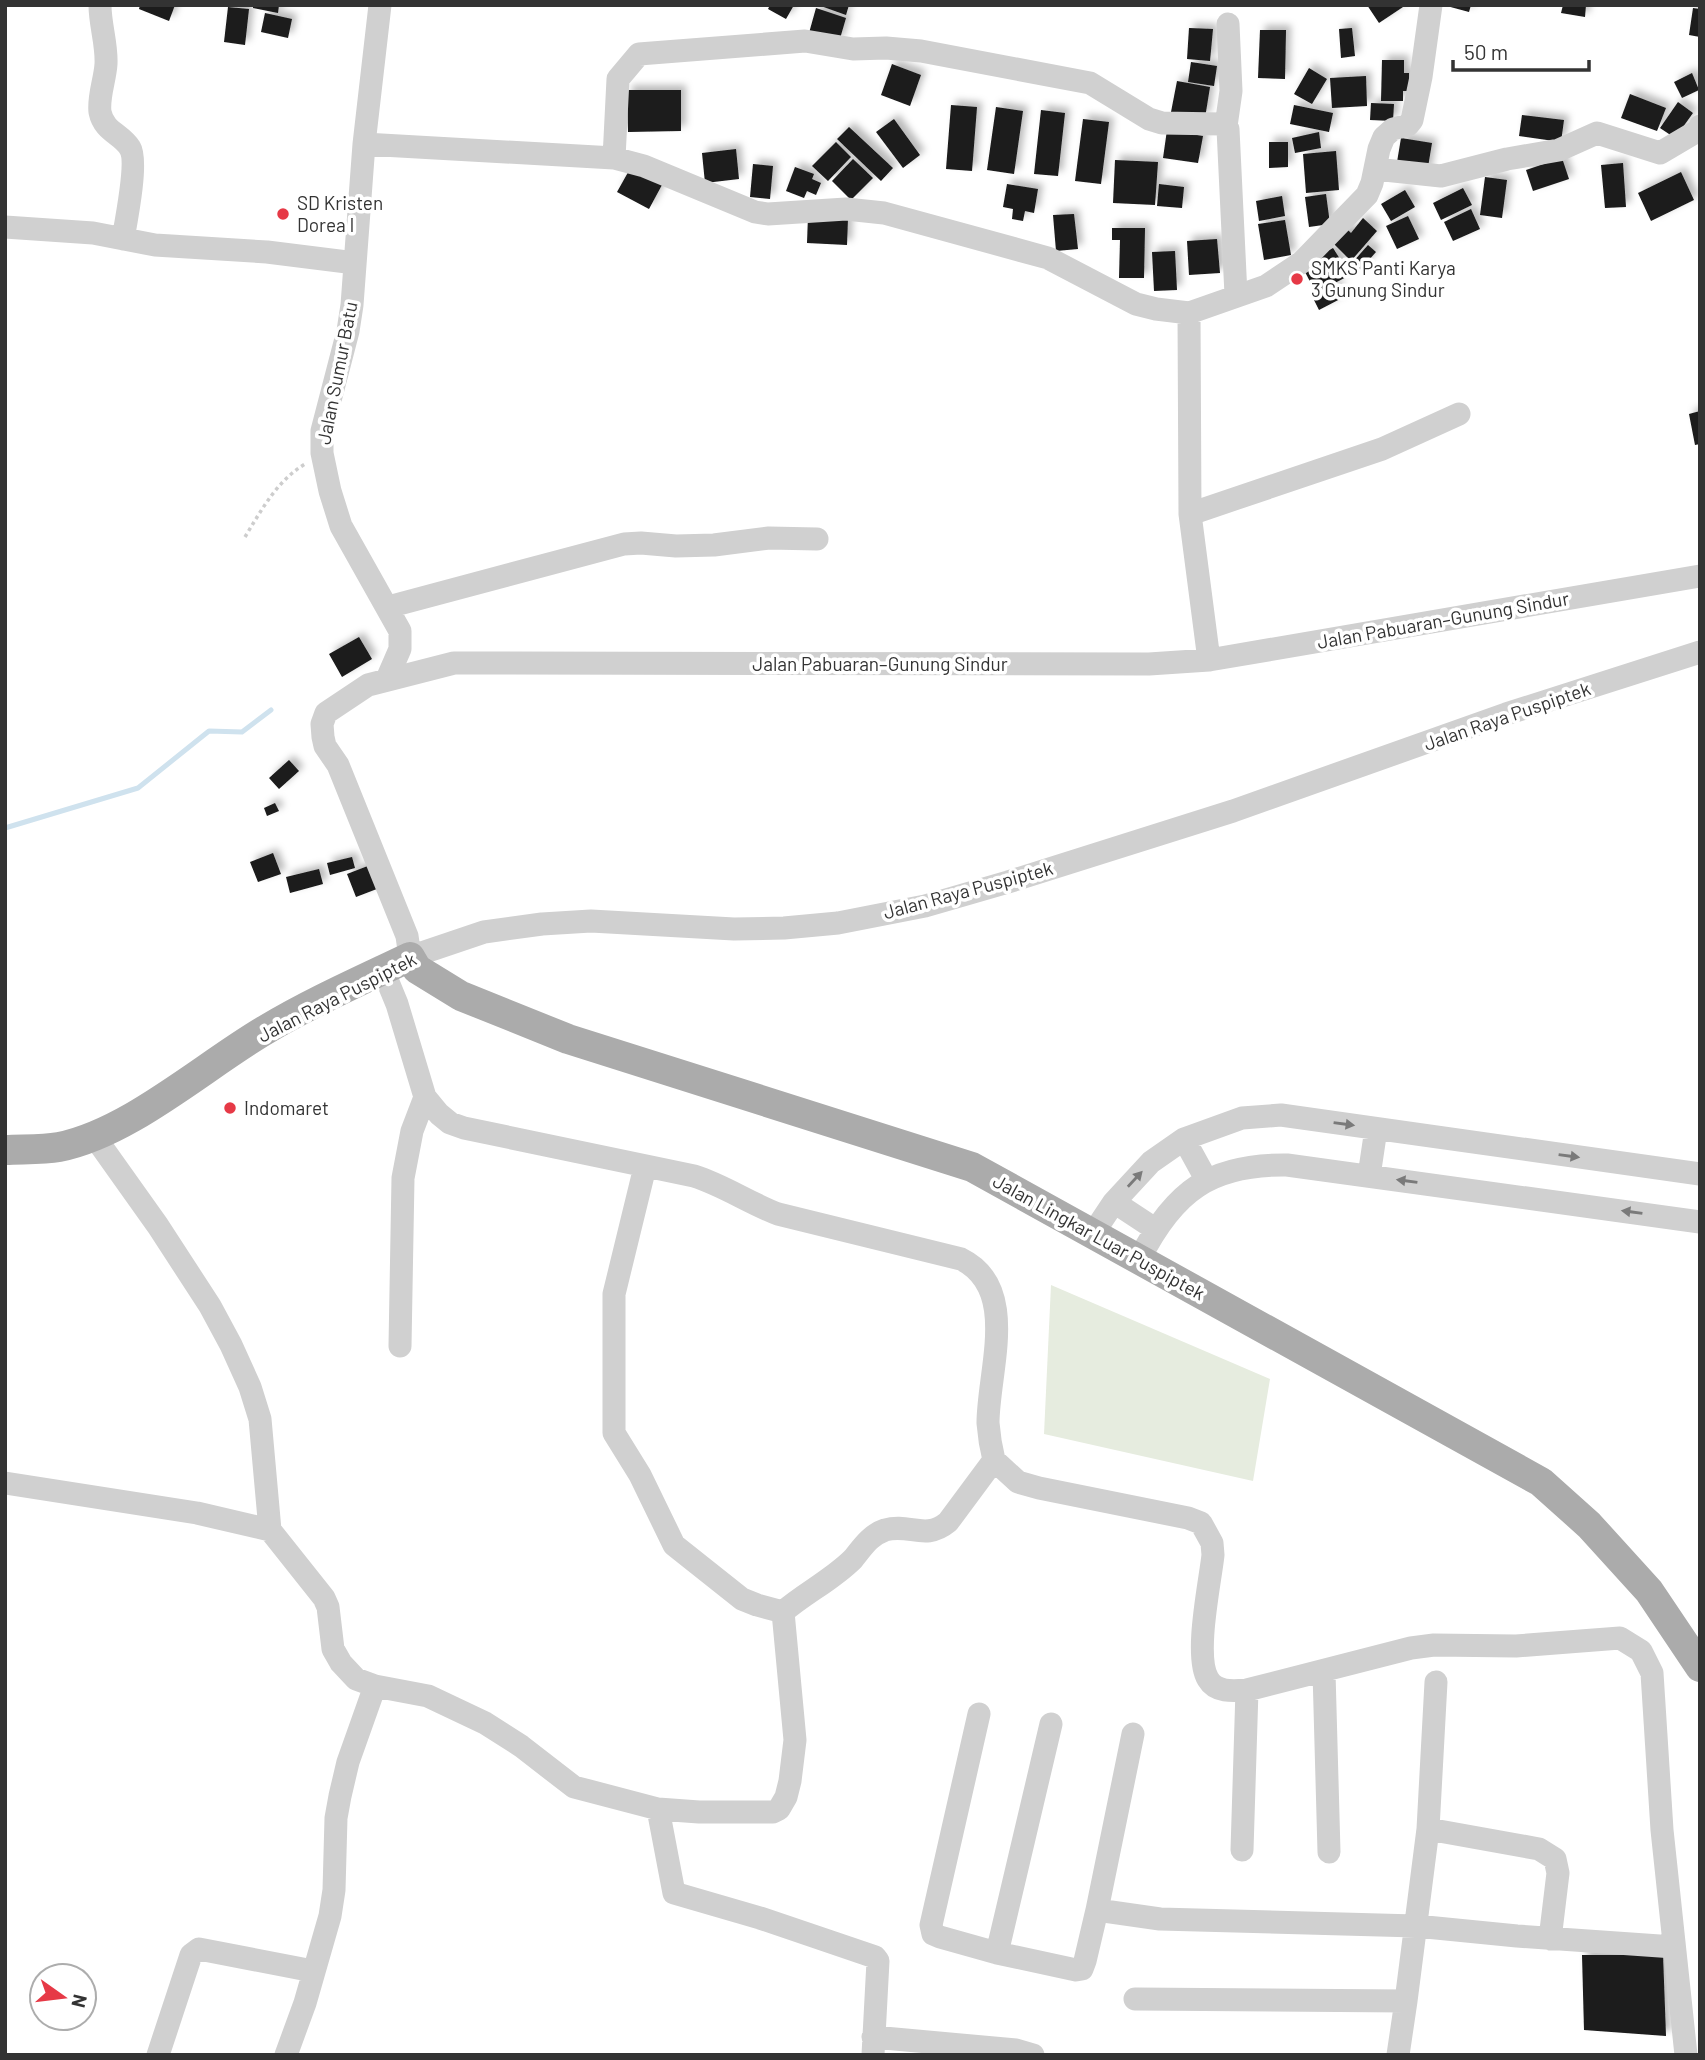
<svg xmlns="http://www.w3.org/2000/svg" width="1705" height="2060" font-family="Barlow,sans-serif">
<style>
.green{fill:#e6ecdf}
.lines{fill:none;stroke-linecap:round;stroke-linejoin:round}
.stream{stroke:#cfe2ee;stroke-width:5}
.building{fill:#1a1a1a;filter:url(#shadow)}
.path{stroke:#cdcdcd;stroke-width:3.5;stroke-dasharray:3.5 3.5;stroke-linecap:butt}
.minor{stroke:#d0d0d0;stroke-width:23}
.major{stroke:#ababab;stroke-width:30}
.oneway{fill:#7a7a7a}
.poi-dot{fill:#e63946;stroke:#fff;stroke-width:2.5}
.labels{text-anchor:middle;stroke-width:7;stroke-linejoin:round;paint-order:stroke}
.poi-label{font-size:19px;fill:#333;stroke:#fff;text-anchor:start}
.street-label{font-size:19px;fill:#333;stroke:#fff}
</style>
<defs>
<filter id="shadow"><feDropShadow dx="5" dy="-5" stdDeviation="3.5" flood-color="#0004"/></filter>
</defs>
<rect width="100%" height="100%" fill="#fff"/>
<path class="green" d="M1051,1285L1270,1379L1253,1481L1044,1434Z"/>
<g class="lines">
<path class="stream" d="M5,828L138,788L209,731L242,732L271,710"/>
</g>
<path class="building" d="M140,5H175L169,21L139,9Z
M253,5H279L278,13L253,8Z
M770,5H794L786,19L768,9Z
M818,5H849L846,15Z
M1367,5H1406L1379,23Z
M1443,5H1471L1469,12Z
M1563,5H1586L1585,17L1561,13Z
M228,7L249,9L245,45L224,42Z
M816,8L846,18L839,42L809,33Z
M1693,8L1700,9V37L1689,35Z
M265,13L292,19L288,38L261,32Z
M1189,28L1213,29L1210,61L1187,59Z
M1352,28L1355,56L1341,58L1339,29Z
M1260,30H1286L1285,79L1258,78Z
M1382,60H1404V73H1409V91H1403V101H1381Z
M1191,62L1217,66L1214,86L1188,82Z
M892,64L921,75L910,106L881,95Z
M1309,68L1327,79L1312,104L1294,94Z
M1692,73L1699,90L1682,98L1674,82Z
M1366,76L1367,106L1332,108L1330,78Z
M1177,81L1210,87L1205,118L1171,112Z
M627,90H681V131L628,132Z
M1630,94L1666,108L1657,131L1621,118Z
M1678,102L1693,113L1675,138L1660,128Z
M1371,103L1394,104L1393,121L1370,120Z
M951,105L977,107L972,171L946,169Z
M1294,105L1333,113L1329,132L1290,124Z
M996,107L1023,111L1014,174L987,170Z
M1041,110L1065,113L1058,176L1034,174Z
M1522,115L1564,120L1561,142L1519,136Z
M894,119L920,155L903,168L876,132Z
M1083,119L1109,122L1101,184L1075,181Z
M849,127L893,168L881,181L837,139Z
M1167,130L1203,136L1198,163L1163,158Z
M1319,132L1321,148L1295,153L1292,138Z
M1401,138L1432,143L1427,173L1396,168Z
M836,142L851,157L828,181L812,166Z
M1269,142H1288V167L1269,168Z
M736,149L739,179L705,183L702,153Z
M1336,151L1339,190L1306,193L1303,154Z
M1562,158L1569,179L1533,191L1526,170Z
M853,159L873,178L851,200L832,181Z
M1115,160L1158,162L1155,205L1113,203Z
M1623,163L1626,207L1605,208L1601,165Z
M753,164L773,166L770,199L750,197Z
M631,167L663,183L649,209L617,192Z
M795,167L814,174L812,179L821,183L816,195L807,191L804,198L786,191Z
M1681,172L1694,200L1651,221L1638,193Z
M1485,177L1507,180L1502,218L1480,215Z
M1007,184L1038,189L1034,213L1025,211L1023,221L1012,219L1013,209L1003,207Z
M1159,184L1184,187L1182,208L1157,206Z
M1463,188L1472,205L1441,220L1433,203Z
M1405,190L1415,207L1391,221L1381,204Z
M1326,194L1330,224L1309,227L1305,197Z
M1282,196L1285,216L1259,221L1256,201Z
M1471,209L1480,229L1453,241L1444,222Z
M1074,214L1078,249L1056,251L1053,215Z
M808,216L848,218L847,245L807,243Z
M1408,216L1419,239L1397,249L1386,226Z
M1363,218L1377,231L1351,261L1332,242L1345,227L1351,233Z
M1285,220L1291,255L1264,260L1258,224Z
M1112,228H1145L1144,278H1119L1120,240H1112Z
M1217,239L1220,273L1189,275L1187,241Z
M1368,245L1376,252L1360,270L1352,263Z
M1333,248L1350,275L1316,293L1305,272L1321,264L1317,257Z
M1175,251L1177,290L1154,291L1152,252Z
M1337,286L1342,298L1319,310L1313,298Z
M1700,411V444L1695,445L1689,414Z
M359,637L372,659L342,677L329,654Z
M289,760L299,771L279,789L269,778Z
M275,803L279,811L267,816L264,808Z
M273,853L281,874L258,882L250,862Z
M352,857L355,868L330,875L327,863Z
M373,864L382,887L356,897L347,874Z
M319,869L323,884L290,893L286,877Z
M1582,1955H1663L1666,2036L1584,2030Z"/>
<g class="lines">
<path class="path" d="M245,537C262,509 277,481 305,464"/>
<path class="minor" d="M100,5C100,25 107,44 106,64C105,80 98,97 100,112C104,132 122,134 130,148C138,161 126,222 123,239
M380,5L364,144L352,305L348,331L322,431V453L330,491L341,526L400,631V649L387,679
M1226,126L1231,91L1228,24
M364,144L614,158L644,166L755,212L768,214L846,209L884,213L1048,258L1136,304L1156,309L1189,313L1266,286L1302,262L1367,195L1372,183L1379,149L1384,137L1393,129L1408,125L1412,120L1421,77L1431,5
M614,158L618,79L639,54L805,41L853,49L886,48L921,51L1090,83L1149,119L1162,123L1222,124L1228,129L1236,295
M1375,169L1441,176L1507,159L1559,150L1597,133L1660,153L1699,130L1700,126
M5,227L93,233L155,245L267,252L355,263
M1189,313L1190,514L1209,660
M1190,514L1382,449L1459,414
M1700,576L1209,660L1149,664L454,663L368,685L326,713L322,724L323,737L325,746L338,765L407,936L410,957L484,932L542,924L591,921L734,929L784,928L838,923L925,906L1008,882L1233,811L1506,714L1700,652
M388,607L624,544L641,543L676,546L714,545L769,538L817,539
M383,970L397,1004L425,1097L439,1114L450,1123L464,1128L694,1176C723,1185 749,1203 778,1214L961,1259C1020,1288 988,1371 988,1423C989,1436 991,1448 994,1460L1018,1482L1039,1488L1188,1518L1201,1523L1212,1543L1213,1555C1210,1583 1194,1656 1208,1679C1216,1693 1234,1691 1247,1690L1411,1648L1434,1645L1516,1646L1620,1638L1641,1651L1652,1673L1662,1830L1686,2055
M94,1136L158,1226L210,1306L231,1345L250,1387L260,1419L270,1530L324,1598L328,1607L333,1649L341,1663L356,1679L375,1686L428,1696L485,1723L521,1746L574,1787L658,1809L699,1812H773L779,1809L786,1797L790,1781L795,1740L783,1612C805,1593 832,1580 853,1559C862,1548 870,1535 885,1530C910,1523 925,1541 948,1522L994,1460
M1184,1139L1206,1179
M645,1167L614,1294V1433L640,1475L674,1545L742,1599L757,1605L783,1612
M1369,1176L1376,1129
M1114,1202L1155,1229
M1094,1232L1114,1202L1151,1162L1184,1139L1242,1118L1281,1115L1700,1174
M1140,1258C1174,1191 1211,1164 1287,1165L1700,1222
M400,1346L403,1178L412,1131L425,1097
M5,1483L197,1513L270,1530
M1324,1672L1329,1852
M979,1714L931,1925L933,1934L940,1937L997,1953L1076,1970L1082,1969L1085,1961L1097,1910L1160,1919L1416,1926L1517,1936L1674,1947
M658,1809L674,1893L760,1918L875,1957L878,1961L873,2055
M1428,1829L1539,1849L1555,1859L1558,1873L1550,1939
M1242,1850L1247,1690
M1097,1910L1133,1734
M997,1953L1051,1724
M1135,1999L1406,2001L1428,1829L1436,1682
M873,2037L1016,2050L1033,2055
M158,2055L191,1955L199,1949L313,1971
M286,2055L305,2003L330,1916L334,1890L336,1818L340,1796L348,1762L375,1686
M1398,2055L1406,2001"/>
<path class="major" d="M5,1150C23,1149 42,1150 59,1147C130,1133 205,1065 267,1029C312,1002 362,980 410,957L417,969L461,996L568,1039L972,1167L1541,1482L1589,1525L1649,1591L1700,1667"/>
</g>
<defs><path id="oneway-solid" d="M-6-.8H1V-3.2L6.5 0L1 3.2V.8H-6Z" transform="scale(1.75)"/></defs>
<g class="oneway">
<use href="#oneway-solid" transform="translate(1344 1124) rotate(8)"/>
<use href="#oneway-solid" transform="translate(1569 1156) rotate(8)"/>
<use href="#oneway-solid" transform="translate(1135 1179) rotate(-47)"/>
<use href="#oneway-solid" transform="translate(1407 1181) rotate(-172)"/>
<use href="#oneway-solid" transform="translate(1632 1212) rotate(-172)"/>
</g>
<g class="poi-dot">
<circle cx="283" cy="214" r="7"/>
<circle cx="1297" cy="279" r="7"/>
<circle cx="230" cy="1108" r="7"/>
</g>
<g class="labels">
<g class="poi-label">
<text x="297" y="210">SD Kristen<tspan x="297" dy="22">Dorea I</tspan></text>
<text x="1311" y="275">SMKS Panti Karya<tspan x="1311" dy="22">3 Gunung Sindur</tspan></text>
<text x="244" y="1115">Indomaret</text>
</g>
<g class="street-label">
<text transform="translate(337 373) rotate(-79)" y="7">Jalan Sumur Batu</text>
<text transform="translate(1443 620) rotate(-10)" y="7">Jalan Pabuaran–Gunung Sindur</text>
<text x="880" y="671">Jalan Pabuaran–Gunung Sindur</text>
<text transform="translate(1507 716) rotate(-19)" y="7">Jalan Raya Puspiptek</text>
<text transform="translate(968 890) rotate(-15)" y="7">Jalan Raya Puspiptek</text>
<text transform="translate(337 997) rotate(-27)" y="7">Jalan Raya Puspiptek</text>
<text transform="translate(1099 1237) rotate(29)" y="7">Jalan Lingkar Luar Puspiptek</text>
</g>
</g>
<rect width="1705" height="2060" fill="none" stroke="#333333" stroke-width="14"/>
<g transform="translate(63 1997) rotate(104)"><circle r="33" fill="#ffffff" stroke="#adadad" stroke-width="2"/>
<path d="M0-5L12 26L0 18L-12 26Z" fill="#e63946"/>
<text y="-10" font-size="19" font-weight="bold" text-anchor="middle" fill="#333333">N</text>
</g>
<path d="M1453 60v10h136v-10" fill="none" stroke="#333333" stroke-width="3.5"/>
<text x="1464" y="60" font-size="21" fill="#333333" stroke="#ffffff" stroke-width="5" paint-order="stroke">50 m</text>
</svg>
